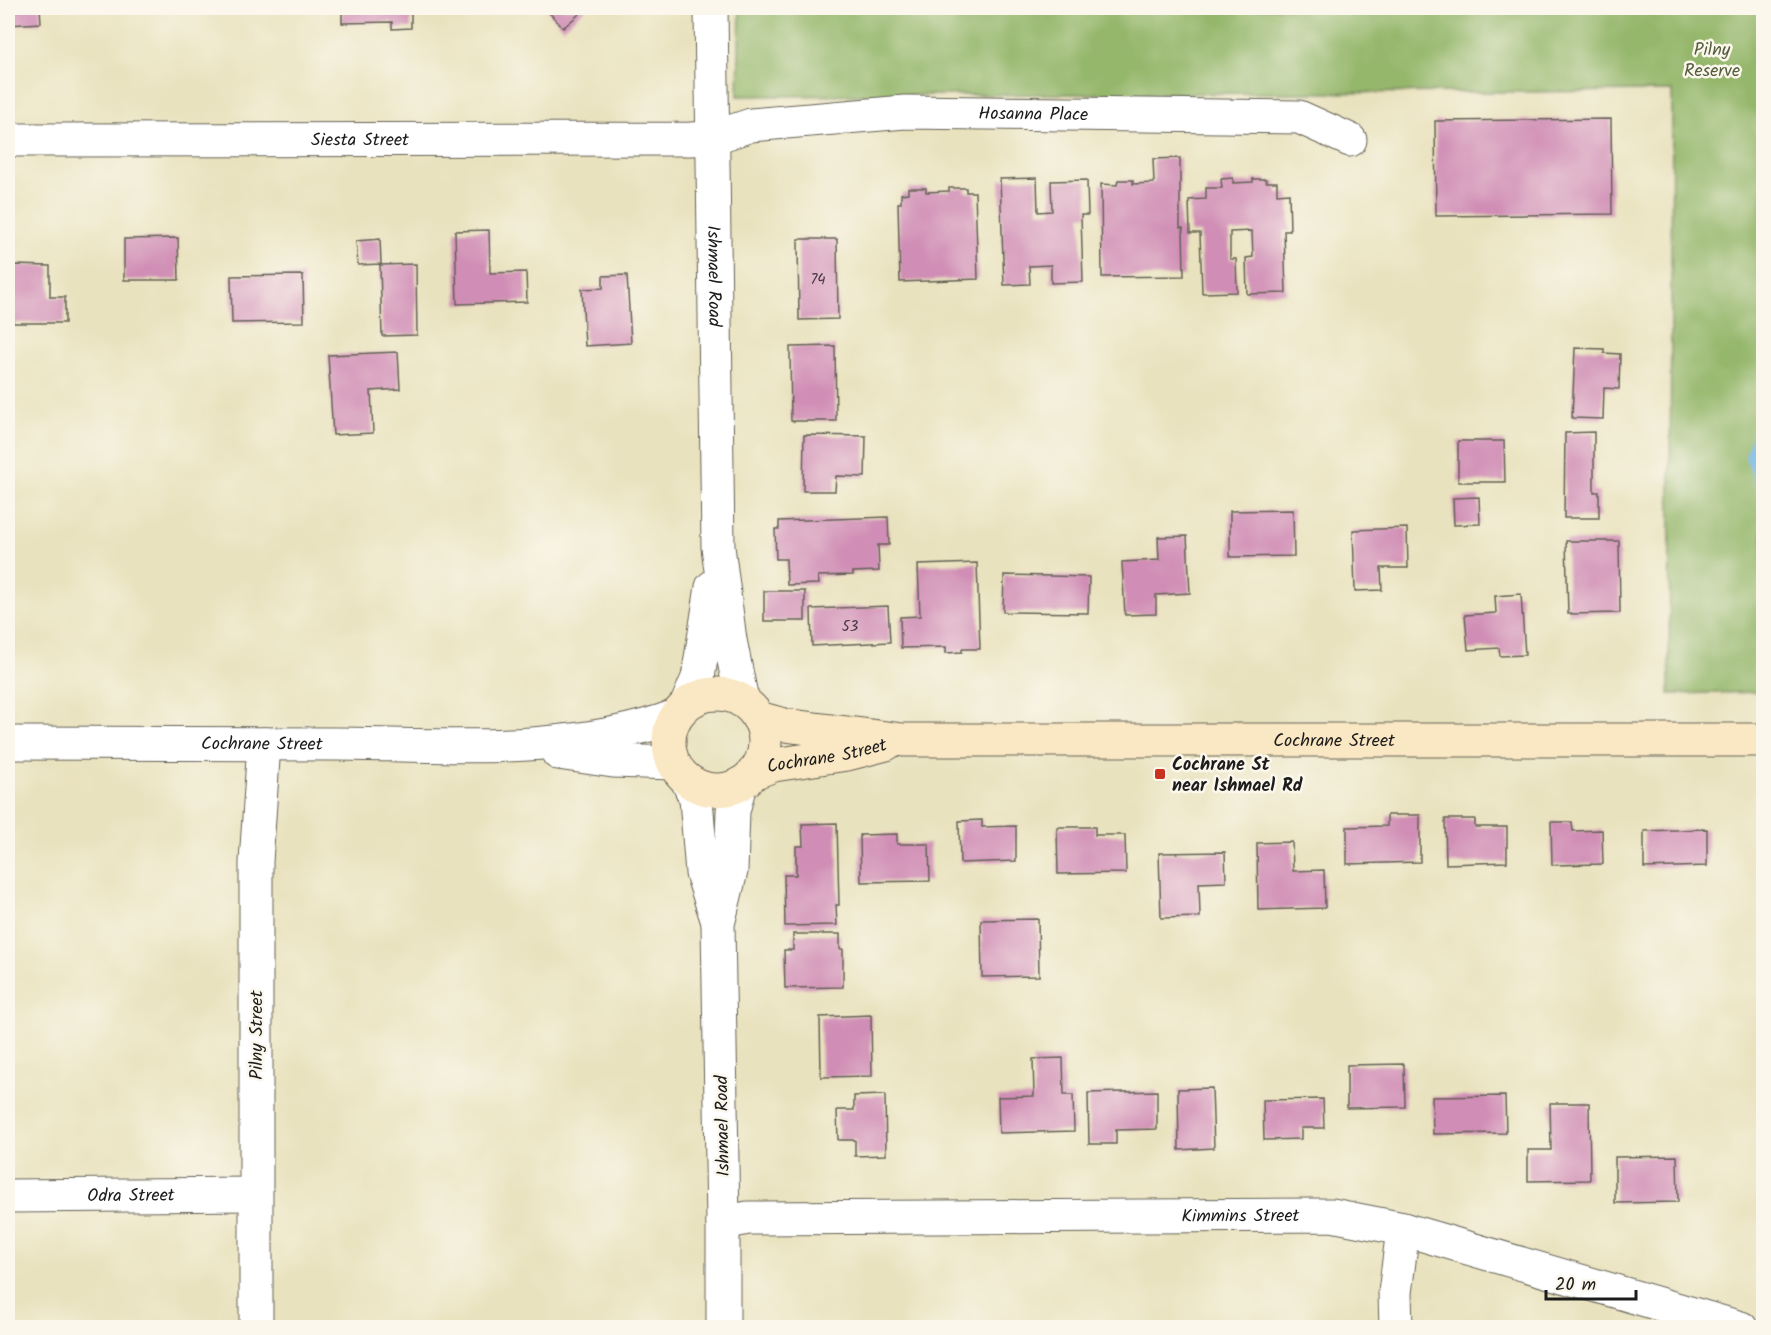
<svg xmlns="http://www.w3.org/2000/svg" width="1771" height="1335" font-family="Kalam,sans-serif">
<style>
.forest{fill:#95b76c;stroke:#586a44;stroke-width:1.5}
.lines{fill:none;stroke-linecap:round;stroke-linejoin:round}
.stream{stroke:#71b5e7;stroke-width:9}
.building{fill:#d08db5}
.street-casing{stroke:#646155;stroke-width:35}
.secondary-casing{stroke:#646155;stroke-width:35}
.street{stroke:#fff;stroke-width:33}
.secondary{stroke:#fae7c3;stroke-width:33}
.poi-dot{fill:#c8321e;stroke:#fbf7ec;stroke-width:2}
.labels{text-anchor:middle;stroke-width:5;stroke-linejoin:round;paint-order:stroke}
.number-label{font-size:15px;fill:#493842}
.park-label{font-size:18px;fill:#545d3e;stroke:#fbf7ec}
.street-label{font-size:18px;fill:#1c1c1c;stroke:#fbf7ec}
.poi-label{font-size:18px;font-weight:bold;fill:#1c1c1c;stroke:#fbf7ec;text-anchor:start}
</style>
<rect width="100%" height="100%" fill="#fbf7ec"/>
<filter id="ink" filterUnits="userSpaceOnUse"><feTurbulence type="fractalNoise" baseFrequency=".0167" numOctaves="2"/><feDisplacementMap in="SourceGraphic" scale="12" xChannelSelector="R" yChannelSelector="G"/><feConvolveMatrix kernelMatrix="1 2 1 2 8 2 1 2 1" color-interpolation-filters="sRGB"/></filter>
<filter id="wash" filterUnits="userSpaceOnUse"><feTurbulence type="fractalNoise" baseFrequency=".008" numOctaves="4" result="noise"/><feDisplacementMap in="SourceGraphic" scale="24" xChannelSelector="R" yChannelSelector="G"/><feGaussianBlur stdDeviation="1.35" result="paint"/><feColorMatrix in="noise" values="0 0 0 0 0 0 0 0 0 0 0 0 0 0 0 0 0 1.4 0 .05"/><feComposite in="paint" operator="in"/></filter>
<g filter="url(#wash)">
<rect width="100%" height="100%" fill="#e9e2be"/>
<path class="forest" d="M740,8H1763V692L1669,694L1672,91L738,96Z"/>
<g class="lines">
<path class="stream" d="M1764,402L1750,457L1764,495"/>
</g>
<g id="blocks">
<path class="building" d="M8,8H40L41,23L8,25Z
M342,8H411V28L392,29V22L342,23Z
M545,8H586L563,28Z
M1611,119L1612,214L1436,216L1435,121Z
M1180,158V228H1183L1184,276L1102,277L1101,184L1117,185L1118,180H1133V184L1154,183L1153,159Z
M1037,178L1038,212L1052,211L1051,181L1087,180L1088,215H1081L1083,282L1051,283V265L1029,266L1030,284L1004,285L1000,179Z
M1233,178V183L1253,182V179H1266V182H1277V194L1289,193L1290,231H1284L1286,293L1247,294L1246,258L1253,257L1252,231L1230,232V259H1236L1237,292L1202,293L1200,233H1190L1189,200L1206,199V188H1222L1221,179Z
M908,188H926V192L949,191V188H966V192H975L978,279L900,282L898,203H901V194L908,193Z
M489,230L490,273L526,272L527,302L457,304L455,231Z
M178,238L179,280H124V239Z
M380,239L381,264L358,265L356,241Z
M798,239H837L838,319L799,320Z
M416,264L417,335L382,336L380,265Z
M14,265L50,266V297H65V323H13Z
M303,275L304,322L232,323L231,276Z
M627,275L631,343L585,346L582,289L603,288V276Z
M835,346L836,421H791L790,347Z
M1575,348L1604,349V353L1620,354L1619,389L1604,388L1603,419L1572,418Z
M398,352L400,389L371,391L373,433L333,435L328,355Z
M1594,432V492H1599V518H1564L1565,433Z
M804,435L866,436L865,477L836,476L835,491H803Z
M1458,441H1504L1505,482H1458Z
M1479,497L1480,524L1454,525L1453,498Z
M1293,510L1294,556L1230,557V511Z
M888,517L889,545H878L879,571L853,572V575L818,576L819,584L787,585L786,559H776L775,529H779V521Z
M1407,528L1408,568H1381L1382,590L1355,591L1353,530Z
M1187,536L1190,593L1156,595V614L1125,615L1122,562L1159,560L1158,537Z
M1566,541H1619L1620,613L1568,614Z
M977,563L980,649H962V652L946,653V647L901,648L900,617L920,616L918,565Z
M1004,575L1089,577L1088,613L1003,612Z
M764,591H805V621H764Z
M1521,594L1525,655L1500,656L1499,648L1468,650L1465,615L1496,613L1495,596Z
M888,606L890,642L812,646L811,609Z
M1387,815H1420V862L1347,864V827L1387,826Z
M1445,819H1475V827H1507V862L1446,864Z
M982,820V827L1016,826V861L960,863L959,821Z
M1551,822H1572L1573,831L1602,830L1603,864L1552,865Z
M837,823L839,905H836L837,925L785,926L784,875H796V846H803L802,824Z
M1057,827H1095V835H1125L1126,873L1058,874Z
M1707,829V866L1644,868V831Z
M897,834V844H929L930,881L861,882L860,835Z
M1292,842L1293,871L1324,870L1325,908L1258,910L1257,843Z
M1225,852L1226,882L1199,883L1200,917L1161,918L1159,853Z
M1038,919L1039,976L982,977L981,920Z
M793,934H840V949H843V987L785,988L784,950H793Z
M871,1015L872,1076L821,1077L820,1017Z
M1063,1058L1064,1095H1073L1074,1131L999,1133L998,1097L1034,1096L1033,1059Z
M1404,1064L1405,1107L1347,1108V1065Z
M1212,1088L1214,1148L1179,1150L1178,1089Z
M1157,1091V1129L1116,1130V1144H1089L1088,1093Z
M885,1095L886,1155L855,1156V1140H838L837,1110H854V1096Z
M1505,1096L1506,1133L1433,1134L1432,1097Z
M1323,1099L1324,1128H1301V1139L1264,1140L1263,1100Z
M1550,1103H1589L1590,1180L1528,1181V1150H1551Z
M1677,1156L1678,1202L1615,1203V1157Z"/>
</g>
</g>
<g filter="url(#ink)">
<use href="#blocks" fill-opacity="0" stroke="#646155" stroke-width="1.5"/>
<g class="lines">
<defs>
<g id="street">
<path id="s1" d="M711,8L718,547L730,640L742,701"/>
<path id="s2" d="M8,140L690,139L712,138L751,125L905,112L1299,117L1350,140"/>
<path d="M687,704L698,678L712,587"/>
<path id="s3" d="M8,743C118,743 228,743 339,744C448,745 572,755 676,716"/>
<path d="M558,753L613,761L673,763"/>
<path d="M687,780L696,799L702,873L718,922"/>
<path id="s4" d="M8,1196L255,1194"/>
<path id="s5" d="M723,1223L748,1218L1332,1215L1403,1229L1741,1328"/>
<path d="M256,1328V862L264,744"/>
<path d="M723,1328V1223L718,924L731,871L733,811L740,784"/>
<path d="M1396,1328L1395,1293L1403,1229"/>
</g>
<g id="secondary">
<circle cx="717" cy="742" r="48"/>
<path id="s6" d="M758,718L784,725L903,740H1764"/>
<path id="s7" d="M753,773L774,765L847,754L886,744"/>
</g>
</defs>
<use href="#street" class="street-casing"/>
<use href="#secondary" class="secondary-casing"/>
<use href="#street" class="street"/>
<use href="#secondary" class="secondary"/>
</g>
</g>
<rect class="poi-dot" x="1154" y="768" width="12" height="12" rx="3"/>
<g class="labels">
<g class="number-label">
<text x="818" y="284">74</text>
<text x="850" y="631">53</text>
</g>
<g class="park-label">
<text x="1712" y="55">Pilny<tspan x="1712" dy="21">Reserve</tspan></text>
</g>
<g class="street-label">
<text dy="6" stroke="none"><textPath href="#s2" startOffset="1028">Hosanna Place</textPath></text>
<text dy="6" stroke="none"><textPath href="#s2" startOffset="352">Siesta Street</textPath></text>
<text dy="6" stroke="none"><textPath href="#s1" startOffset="268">Ishmael Road</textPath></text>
<text dy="6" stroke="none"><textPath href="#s6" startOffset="578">Cochrane Street</textPath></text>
<text dy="6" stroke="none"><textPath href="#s3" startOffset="254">Cochrane Street</textPath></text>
<text dy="6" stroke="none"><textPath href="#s7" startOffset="76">Cochrane Street</textPath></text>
<text transform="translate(256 1035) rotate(-90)" y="6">Pilny Street</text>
<text transform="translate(722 1126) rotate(-91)" y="6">Ishmael Road</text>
<text dy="6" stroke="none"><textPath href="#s4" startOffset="123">Odra Street</textPath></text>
<text dy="6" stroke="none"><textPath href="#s5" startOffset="518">Kimmins Street</textPath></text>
</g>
<g class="poi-label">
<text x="1172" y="770">Cochrane St<tspan x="1172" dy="21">near Ishmael Rd</tspan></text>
</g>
</g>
<rect width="1771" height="1335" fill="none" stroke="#fbf7ec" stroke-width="30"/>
<path d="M1546 1290v9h90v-9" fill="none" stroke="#1c1c1c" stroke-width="3"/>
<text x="1555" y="1290" font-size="18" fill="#1c1c1c" stroke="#fbf7ec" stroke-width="4.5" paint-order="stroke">20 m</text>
</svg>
